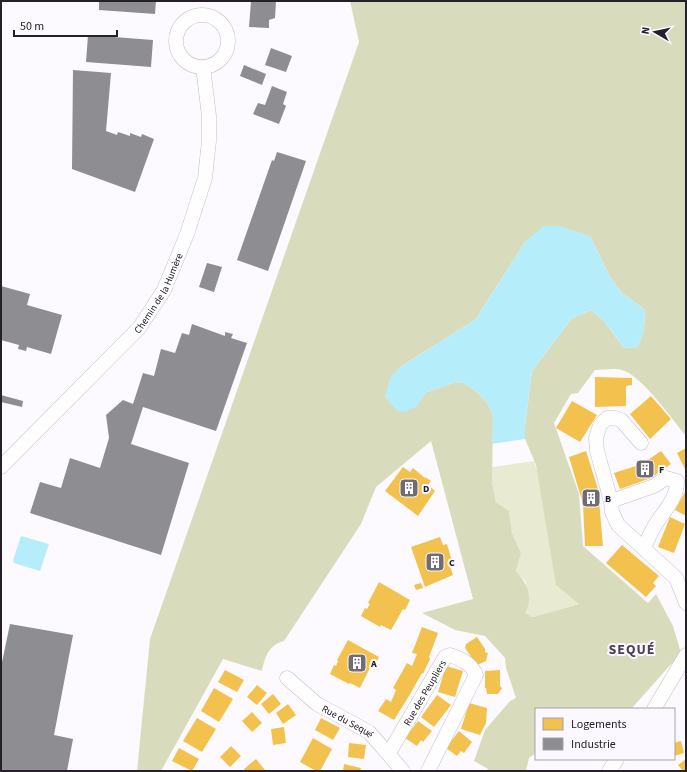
<svg xmlns="http://www.w3.org/2000/svg" width="687" height="772" font-family="'Source Sans 3',sans-serif">
<style>
.green{fill:#e8ebd1}
.forest{fill:#d9dcbc;fill-rule:evenodd}
.water{fill:#b5edfa}
.homes{fill:#f2c14e}
.industry{fill:#8d8d92}
.lines{fill:none;stroke-linecap:round;stroke-linejoin:round}
.street-casing{stroke:#c1bec5;stroke-width:15}
.street{stroke:#fffeff;stroke-width:14}
.labels{text-anchor:middle;stroke-width:4;stroke-linejoin:round;paint-order:stroke}
.street-label{font-size:10px;fill:#25202a;stroke:#fbf9ff}
.poi-label{font-size:10px;font-weight:bold;fill:#25202a;stroke:#fbf9ff;text-anchor:start}
.district-label{font-size:14px;font-weight:bold;letter-spacing:1px;fill:#4c4258;stroke:#fbf9ff}
</style>
<rect width="100%" height="100%" fill="#fcfafe"/>
<path class="green" d="M534,461L579,604L533,617L525,613L526,582L516,571L521,553L512,533L509,511L496,502L492,482V467Z"/>
<path class="forest" d="M350,1H686V436C673,420 641,375 622,370C614,368 603,370 595,370L578,393L571,394L554,423L579,494L583,546L648,603L656,594L673,626L681,653L632,708L536,709V753L529,758L526,771H487L488,769L474,761L485,730L510,701L516,698L506,668L505,658L485,636L455,630L422,613L473,599L431,441L376,487L361,524L284,641C269,645 265,656 262,671L223,659L161,771H137L150,639L359,42ZM590,236L610,277L621,292L645,310L644,330L638,347L624,348L603,320L591,310L572,318L532,371L525,426V439L536,465L556,585L579,604L533,617L525,613C534,597 527,583 516,571L521,553L512,533L509,511L496,502L492,482L493,416L488,404L477,392L464,383L456,382L427,392L400,367L475,320L525,242Z"/>
<path class="water" d="M543,226H560L590,236L610,277L621,292L645,310L644,330L638,347L624,348L603,320L591,310L572,318L532,371L525,426V439L492,444L493,416L488,404L477,392L464,383L456,382L427,392L416,407L405,412L397,411L385,397L390,378L400,367L475,320L525,242Z
M21,536L49,544L40,571L14,563L13,560Z"/>
<path class="homes" d="M595,377L632,378V385L626,386V406L595,407Z
M651,396L671,419L650,439L630,414Z
M572,401L597,415L580,442L556,428Z
M686,448V471L677,453Z
M586,451L598,489L603,546H585L583,504L569,457Z
M661,451L671,464L651,478L620,489L614,473L642,464Z
M403,467L410,472L413,468L425,478V477L431,481L428,485L435,491L418,516L385,491Z
M686,490V516L675,510Z
M670,517L685,524L674,553L658,547Z
M440,537L443,545L447,544L451,558H452L455,565L450,566L453,575L425,587L411,547Z
M622,545L659,576L653,583L656,586L646,597L606,563Z
M379,582L410,600L405,610L403,609L391,630L381,625L380,627L361,616L365,608L367,609L370,604L368,603Z
M421,583L423,588L416,590L414,585Z
M422,627L438,633L429,657L430,659L423,674L422,673L409,696L394,720L378,711L386,699L391,702L396,690L393,688L407,663L412,666L417,654L412,653Z
M477,637L485,649V652L488,653L486,661L477,665L465,648L466,644Z
M348,640L379,657L374,668L371,666L360,688L350,683L349,684L330,674L334,665L336,666L338,661L337,660Z
M446,666L463,671L455,697L438,692Z
M225,670L244,680L237,692L218,682Z
M500,670V686L502,688L498,694H487L486,688H485V671Z
M257,685L267,693L257,705L247,697Z
M214,688L233,699L219,722L201,711Z
M273,694L281,704L269,714L261,704Z
M437,695L451,705L434,727L421,717Z
M469,703L487,708L486,723L480,735L461,729Z
M288,704L296,715L283,724L276,713Z
M252,712L262,723L252,732L242,721Z
M197,718L216,729L202,752L183,741Z
M321,718L340,728L333,740L315,730Z
M418,721L432,731L423,742L421,740L417,746L405,738Z
M284,727L286,743L273,745L271,729Z
M459,731L472,742L464,753L461,751L457,756L446,748Z
M313,738L332,749L320,771H316L300,762Z
M681,741L684,753L674,756V743Z
M349,743L366,745L364,759L348,757Z
M231,746L241,756L230,767L220,757Z
M179,748L199,759L192,771L172,761Z
M256,759L265,770L245,771L244,769Z
M686,759V771H683L678,765Z
M344,764L361,768L360,771H343Z"/>
<path class="industry" d="M99,1H156L155,14L99,10Z
M251,1H276L275,18L269,20V28L249,27Z
M88,35L153,40L151,67L86,62Z
M271,48L292,56L286,72L265,65Z
M244,65L266,74L262,85L240,76Z
M73,70L111,73L106,131L117,135L118,132L130,136V133L141,137L142,134L154,139L135,192L72,169Z
M272,86L287,92L283,104L286,106L279,124L253,114L258,103L265,105Z
M277,152L306,161L268,271L237,260L272,160L274,161Z
M207,263L222,267L214,292L199,287Z
M1,286L30,294L27,305L62,315L51,354L27,347L26,351L18,349L19,345L1,340Z
M192,324L225,336V332L233,334L231,338L247,343L216,431L143,407L131,444L189,463L161,555L30,513L40,482L61,488L70,458L100,468L109,438L106,415L123,400L133,404L143,373L154,376L161,349L175,353L182,333L189,335Z
M1,395L23,401L22,407L1,402Z
M10,624L73,635L54,735L73,739L67,771H1V667Z"/>
<g class="lines">
<defs>
<g id="street">
<circle cx="202" cy="41" r="26"/>
<path d="M641,443L621,420L615,418H607L600,425L596,438L597,451L611,501L612,512L618,525L676,578L686,603"/>
<path id="s1" d="M1,467L139,328L164,290L187,234L205,178L209,141V116L203,67"/>
<path d="M611,501L654,486L666,478L677,481C678,498 662,513 654,527C650,534 647,541 644,548"/>
<path id="s2" d="M287,678L317,704L369,732L403,771"/>
<path d="M654,709L686,655"/>
<path id="s3" d="M389,753L445,657L450,655C463,660 471,663 476,675L428,771"/>
<path d="M609,771L617,759"/>
</g>
</defs>
<use href="#street" class="street-casing"/>
<use href="#street" class="street"/>
</g>
<defs>
<symbol id="building-square" viewBox="-11 -11 22 22"><rect x="-9" y="-9" width="18" height="18" rx="4" fill="#706c74" stroke="#fbf9ff"/><path d="M-4-6H4V6H1V3H-1V6H-4ZM-2.5-4.3h1.7v1.8h-1.7ZM.8-4.3h1.7v1.8H.8ZM-2.5-1h1.7V.8h-1.7ZM.8-1h1.7V.8H.8Z" fill="#fff"/></symbol>
</defs>
<g fill-rule="evenodd">
<use href="#building-square" x="634" y="458" width="22" height="22"/>
<use href="#building-square" x="398" y="477" width="22" height="22"/>
<use href="#building-square" x="580" y="487" width="22" height="22"/>
<use href="#building-square" x="424" y="551" width="22" height="22"/>
<use href="#building-square" x="346" y="652" width="22" height="22"/>
</g>
<g class="labels">
<g class="street-label">
<text dy="4" stroke="none"><textPath href="#s1" startOffset="236">Chemin de la Humère</textPath></text>
<text dy="4" stroke="none"><textPath href="#s3" startOffset="70">Rue des Peupliers</textPath></text>
<text dy="4" stroke="none"><textPath href="#s2" startOffset="75">Rue du Sequé</textPath></text>
</g>
<g class="poi-label">
<text x="659" y="473">F</text>
<text x="423" y="492">D</text>
<text x="605" y="502">B</text>
<text x="449" y="566">C</text>
<text x="371" y="667">A</text>
</g>
<g class="district-label">
<text x="632" y="654">SEQUÉ</text>
</g>
</g>
<rect width="687" height="772" fill="none" stroke="#25202a" stroke-width="4"/>
<rect x="535" y="708" width="140" height="52" fill="#fbf9ff" stroke="#a5a2aa"/>
<rect x="543" y="718" width="20" height="12" fill="#f2c14e" stroke="#a5a2aa"/>
<text x="571" y="728" font-size="12" fill="#25202a">Logements</text>
<rect x="543" y="738" width="20" height="12" fill="#8d8d92" stroke="#a5a2aa"/>
<text x="571" y="748" font-size="12" fill="#25202a">Industrie</text>
<g transform="translate(655 32) rotate(279)" stroke="#fbf9ff" stroke-width="3" paint-order="stroke">
<path d="M0-3L7 15L0 10L-7 15Z" fill="#25202a"/>
<text y="-6" font-size="11" font-weight="bold" text-anchor="middle" fill="#25202a">N</text>
</g>
<path d="M14 30v6h103v-6" fill="none" stroke="#25202a" stroke-width="2"/>
<text x="20" y="30" font-size="12" fill="#25202a" stroke="#fbf9ff" stroke-width="3" paint-order="stroke">50 m</text>
</svg>
